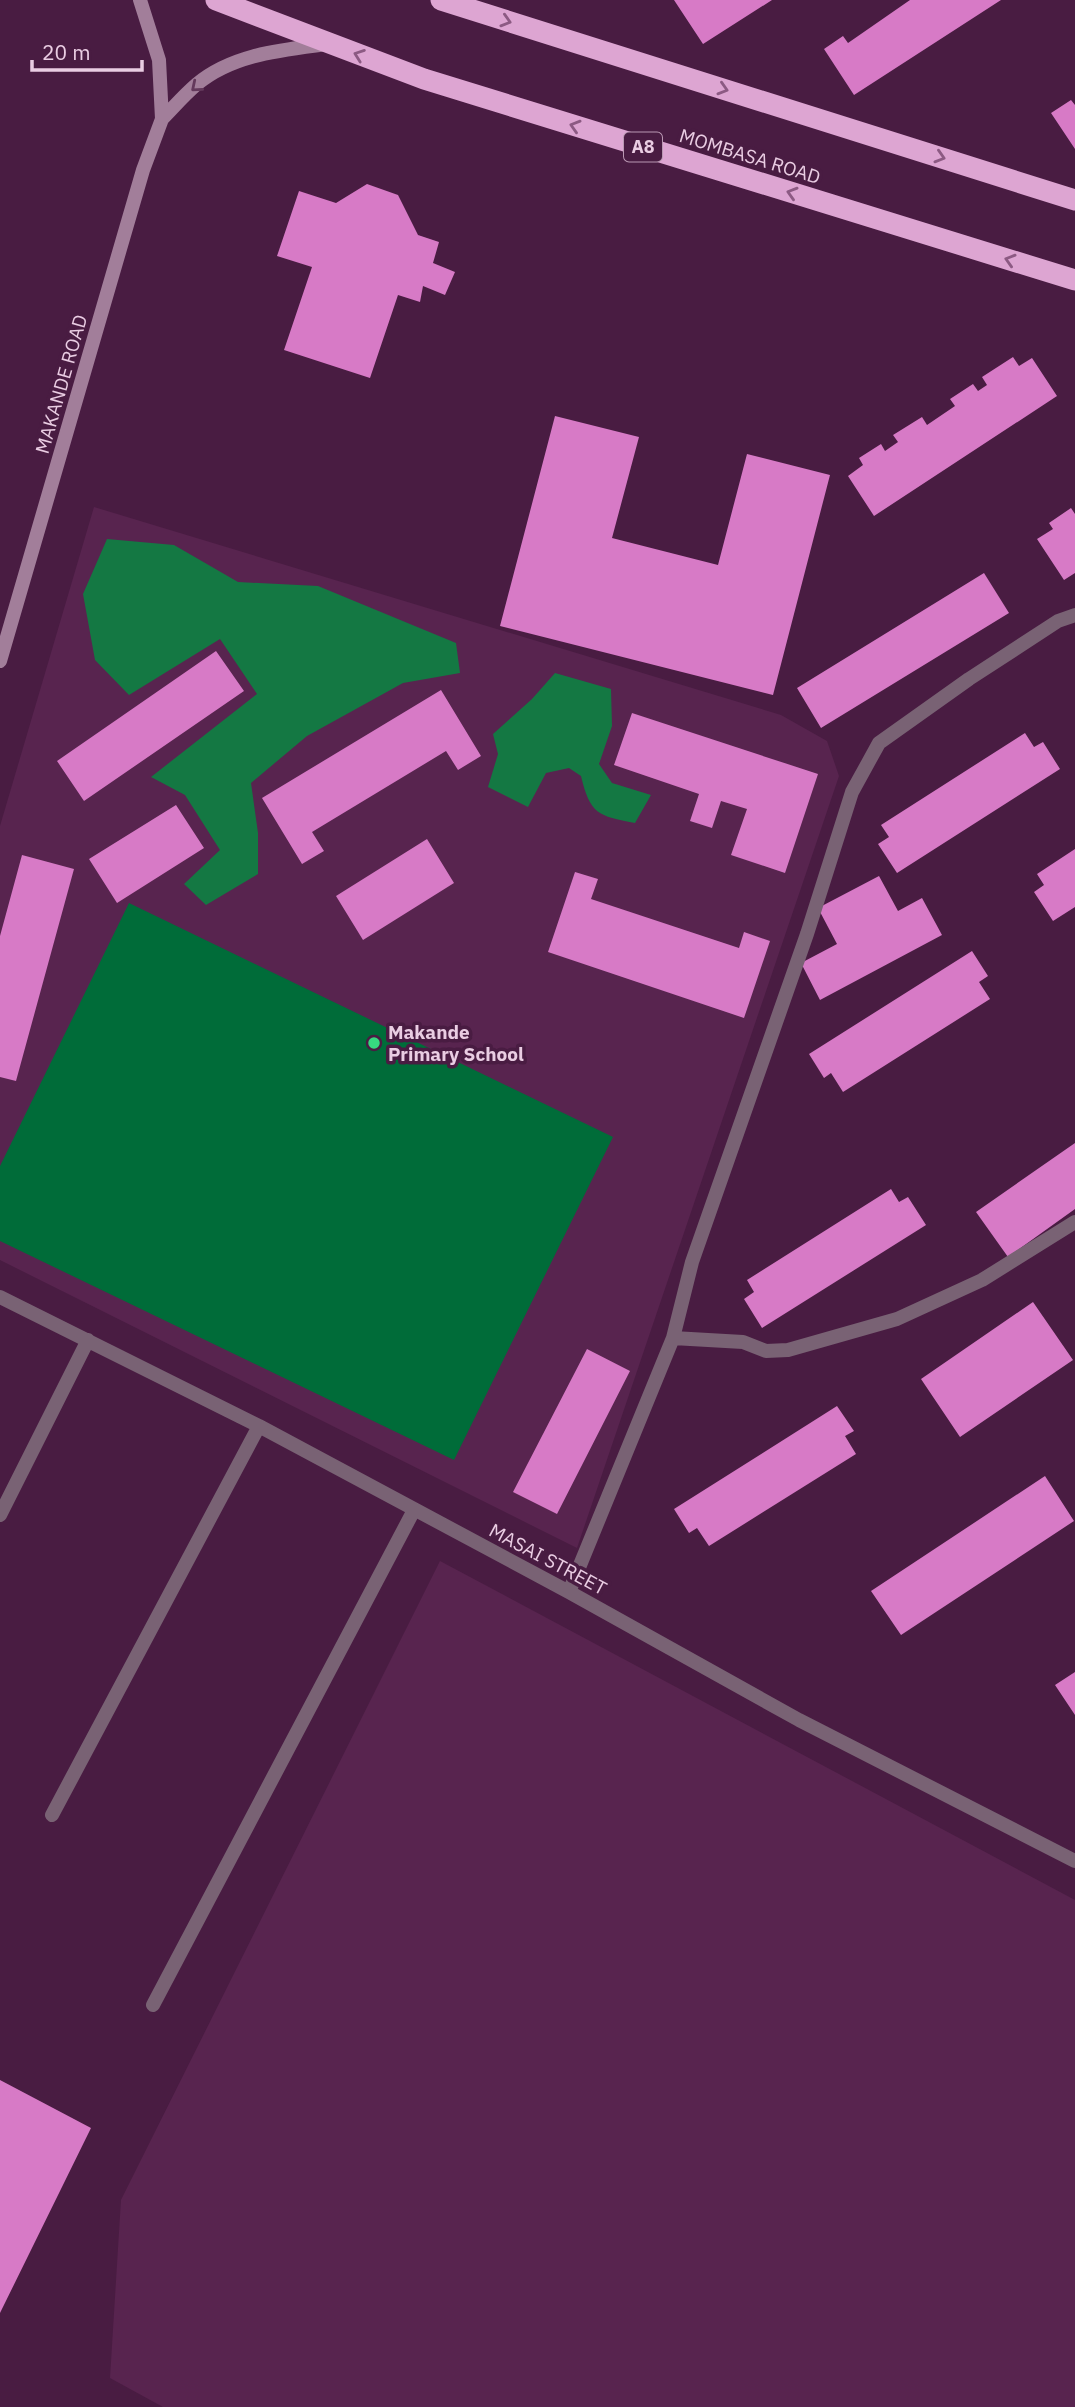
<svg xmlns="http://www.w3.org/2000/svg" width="1075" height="2407" font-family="'IBM Plex Sans',sans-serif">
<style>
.built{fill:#58244f}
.green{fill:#006c39}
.forest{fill:#147843}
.building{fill:#d77ac6}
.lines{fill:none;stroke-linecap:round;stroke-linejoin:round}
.street{stroke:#796274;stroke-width:14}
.secondary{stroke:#a27e9a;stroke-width:14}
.highway{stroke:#dda5d2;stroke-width:21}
.oneway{stroke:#8c5a83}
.oneway2{stroke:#64395c}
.poi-dot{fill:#37d880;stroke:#491c42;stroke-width:2.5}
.labels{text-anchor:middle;stroke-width:7;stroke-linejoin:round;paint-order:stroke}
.shield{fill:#491c42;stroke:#ba98b3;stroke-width:2}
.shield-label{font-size:18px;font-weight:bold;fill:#eacde3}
.street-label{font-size:19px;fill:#eacde3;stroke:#491c42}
.poi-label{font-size:19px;font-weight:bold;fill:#eacde3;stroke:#491c42;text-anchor:start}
</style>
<rect width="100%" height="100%" fill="#491c42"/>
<path class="built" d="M94,507L781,715L827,741L839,776L577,1548L0,1260V826Z
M440,1561L1075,1900V2407H163L110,2378L121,2200Z"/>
<path class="green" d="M129,903L613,1137L454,1460L0,1241V1166Z"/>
<path class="forest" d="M107,539L174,545L238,582L318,586L456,643L460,673L403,683L307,736L251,783L258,833V874L206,905L184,884L220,850L185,795L151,777L257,694L220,639L129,695L95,660L83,594Z
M555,673L611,689L612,726L599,764L612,783L651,795L635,823C598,816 590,814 581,776L569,768L546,773L528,807L488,787L498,754L493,734L532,699Z"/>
<path class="building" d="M674,0H772L703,44Z
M910,0H1001L854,95L824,49L843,36L848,43Z
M1071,100L1075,105V149L1051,113Z
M367,184L398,195L418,235L439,242L433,263L455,272L445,295L423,286L420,302L398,295L370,378L284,350L312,267L277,256L299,191L336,203Z
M1013,357L1019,366L1032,358L1057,396L874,516L848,476L863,465L859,458L881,444L885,451L898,442L893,435L922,417L927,425L955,406L950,399L973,384L978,391L987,385L982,377Z
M555,416L639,437L612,538L718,565L747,454L830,475L773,695L500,626Z
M1071,508L1075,514V573L1064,580L1037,539L1053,529L1049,523Z
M984,573L1009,613L821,728L797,688Z
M216,651L244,691L84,801L57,761Z
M441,690L481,756L458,770L446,751L312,832L324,851L302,864L262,798Z
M632,713L818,774L785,873L731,855L747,809L721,801L712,828L690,821L699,794L614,765Z
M1025,733L1034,747L1043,742L1060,769L897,873L878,844L889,837L881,825Z
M176,805L204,848L117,903L89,859Z
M427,839L454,883L363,940L336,896Z
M1075,849V907L1053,921L1034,892L1044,885L1037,874Z
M22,855L74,869L16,1081L0,1077V936Z
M575,872L598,879L591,899L739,948L744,932L770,941L744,1018L548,952Z
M879,876L898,911L922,898L942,935L820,1000L801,963L837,944L818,908Z
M972,951L988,976L979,982L990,999L843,1092L831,1073L824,1078L809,1054Z
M1075,1143V1209L1008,1257L976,1212Z
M891,1189L899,1202L908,1197L926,1225L762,1328L744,1299L754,1292L747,1280Z
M1033,1302L1073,1360L960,1437L921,1379Z
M587,1349L630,1371L557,1514L513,1492Z
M837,1406L854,1431L845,1436L856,1454L709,1546L697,1528L689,1533L674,1509Z
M1045,1476L1074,1521L901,1635L871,1591Z
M1075,1672V1715L1055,1685Z
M0,2080L91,2128L0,2313Z"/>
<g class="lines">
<path class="street" d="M0,1297L259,1426L569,1592L799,1720L1075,1861
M673,1338L743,1342L766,1351L788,1350L897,1319L982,1280L1075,1222
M0,1515L88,1340
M569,1592L673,1338L692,1262L807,934L852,792L879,743L969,679L1058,621L1075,615
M52,1815L259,1426
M153,2005L414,1510"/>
<path class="secondary" d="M162,119C173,108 184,95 197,84C233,54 282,50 327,44
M0,661L143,170L162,119L159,60L140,0"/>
<path class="highway" d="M216,0L424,79L1075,280
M441,0L1075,200"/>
</g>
<defs><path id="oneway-chevron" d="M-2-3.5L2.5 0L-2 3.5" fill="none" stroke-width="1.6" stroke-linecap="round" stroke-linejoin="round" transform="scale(1.75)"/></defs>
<g class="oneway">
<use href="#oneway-chevron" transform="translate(506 21) rotate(17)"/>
<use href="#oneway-chevron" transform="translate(359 55) rotate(-160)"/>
<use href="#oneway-chevron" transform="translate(723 89) rotate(17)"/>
<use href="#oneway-chevron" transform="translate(575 126) rotate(-163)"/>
<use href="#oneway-chevron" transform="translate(940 157) rotate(17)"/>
<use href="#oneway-chevron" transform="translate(792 193) rotate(-163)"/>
<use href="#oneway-chevron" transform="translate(1010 260) rotate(-163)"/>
</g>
<use class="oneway2" href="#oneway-chevron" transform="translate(196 87) rotate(140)"/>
<circle class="poi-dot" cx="374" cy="1043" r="7"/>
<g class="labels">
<rect class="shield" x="624" y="132.5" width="38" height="29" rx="5"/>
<g class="shield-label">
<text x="643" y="153">A8</text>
</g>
<g class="street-label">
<text transform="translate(750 156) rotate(17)" y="7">MOMBASA ROAD</text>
<text transform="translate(61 384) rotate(-74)" y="7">MAKANDE ROAD</text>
<text transform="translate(548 1559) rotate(28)" y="7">MASAI STREET</text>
</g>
<g class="poi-label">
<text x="388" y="1039">Makande<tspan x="388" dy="22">Primary School</tspan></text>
</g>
</g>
<path d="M32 60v10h110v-10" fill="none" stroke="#eacde3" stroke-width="3.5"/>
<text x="42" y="60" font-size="21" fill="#eacde3" stroke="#491c42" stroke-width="5" paint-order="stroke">20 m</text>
</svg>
